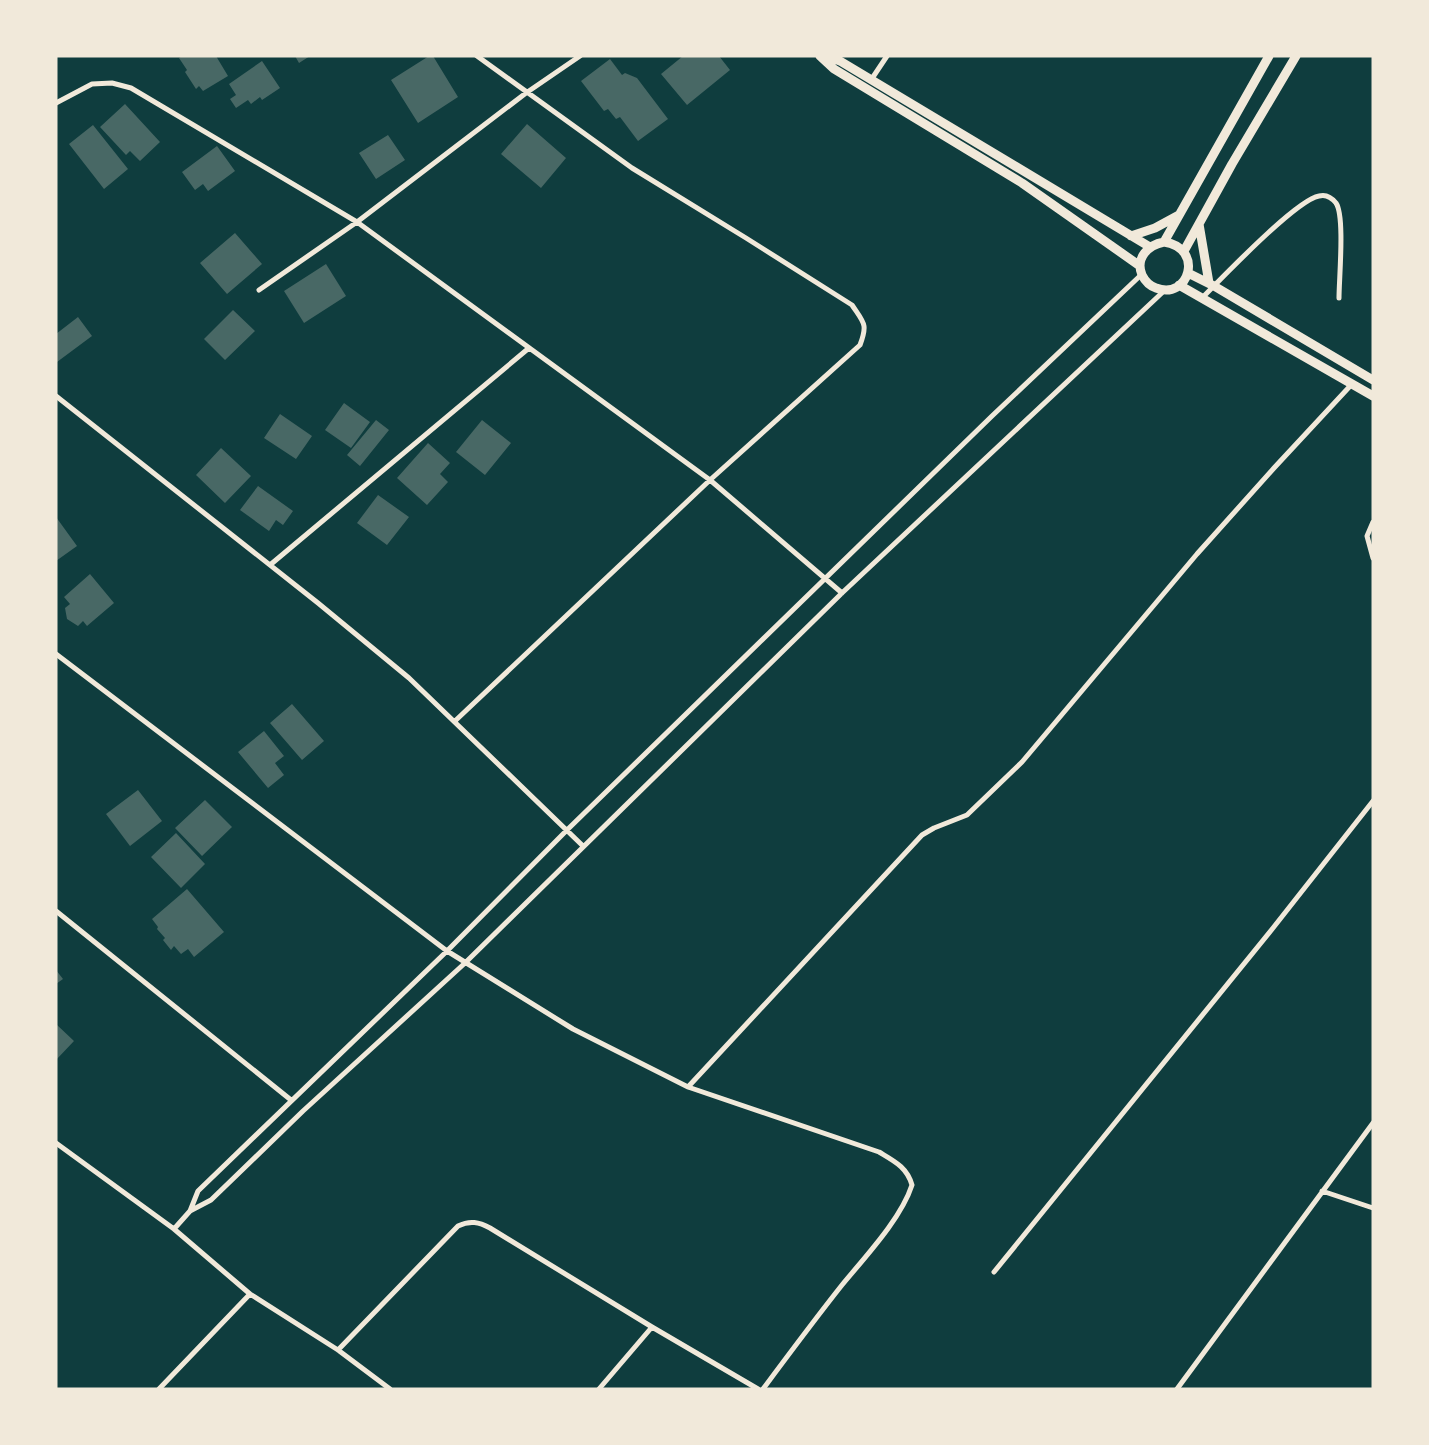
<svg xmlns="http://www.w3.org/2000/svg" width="1429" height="1445" font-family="'Alegreya Sans',sans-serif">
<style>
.building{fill:#486865}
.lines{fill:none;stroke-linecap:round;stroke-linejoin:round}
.minor{stroke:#f1e9da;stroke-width:5}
.tertiary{stroke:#f1e9da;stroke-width:9}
</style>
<rect width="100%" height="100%" fill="#0f3d3e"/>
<path class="building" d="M182,56H216L228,76L203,91L199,86L196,89L185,72L187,70L179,58Z
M295,56H310L299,63Z
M429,56H433L458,97L418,123L391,80Z
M683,56H719L730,70L687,105L661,74Z
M610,59L622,75L625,73L637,78L668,119L638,141L620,117L616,119L608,109L604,111L581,81Z
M262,61L280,88L262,100L260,97L251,104L248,100L236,108L230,99L236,95L229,84Z
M125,104L160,142L140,161L130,151L126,155L100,127Z
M527,124L566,158L541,188L501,154Z
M93,125L128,169L104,189L69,144Z
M388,135L405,160L376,179L359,153Z
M217,146L235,171L208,191L203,184L195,190L182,172Z
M235,233L262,264L227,294L200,263Z
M326,264L346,296L304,323L284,291Z
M233,310L255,331L225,360L204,339Z
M78,317L92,336L57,362L56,334Z
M344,403L370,422L351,448L325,430Z
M280,414L312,436L296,459L264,438Z
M376,420L389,430L360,466L347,455Z
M482,420L511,443L485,475L456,452Z
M428,443L450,463L440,474L448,482L427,505L397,478Z
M221,448L251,476L225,503L196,475Z
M258,486L293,511L283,525L276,520L269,531L240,510Z
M378,495L409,517L387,545L357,523Z
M56,517L77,546L56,561Z
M90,574L114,603L87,626L83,621L78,626L67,619L65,608L70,604L64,597Z
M292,704L324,741L302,760L270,723Z
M264,731L284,756L275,763L284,775L268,788L238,752Z
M138,790L162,821L130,846L106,814Z
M205,800L232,827L202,856L175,828Z
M176,833L205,864L181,888L151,857Z
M187,889L224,932L194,957L188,949L181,954L174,946L171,950L163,940L165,938L157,929L158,927L152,919Z
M56,970L63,979L56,984Z
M56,1024L74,1041L56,1060Z"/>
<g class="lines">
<path class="minor" d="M871,80L887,56
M56,103L92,84L112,83L131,88L357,222L710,480L842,593
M259,290L357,222L526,93L580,56
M1202,298C1222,278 1296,200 1319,196C1326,194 1332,198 1336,203C1345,216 1339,279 1339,298
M56,396L318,603L409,678L583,846
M1373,522L1367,536L1373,558
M270,565L529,348
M56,654L447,951L573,1029L688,1087L879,1152C894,1161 907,1167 912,1185C901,1219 865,1257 842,1285C815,1319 789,1354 763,1389
M455,721L710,480L860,345C868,324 864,323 852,305L746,238L632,168L477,56
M56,911L291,1100
M688,1087L922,835L934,828L967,815L1022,762L1197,554L1274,468L1352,384
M56,1143L174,1229L250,1294
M1322,1191L1373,1208
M190,1211L211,1200L303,1111L465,963L842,593L1165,290
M174,1229L190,1211L198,1191L447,951L567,830L992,416L1142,274
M994,1272L1273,928L1373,801
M338,1350L458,1226C470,1220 479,1222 490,1228L652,1327L758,1389
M159,1389L250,1294L338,1350L390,1389
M599,1389L652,1327
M1177,1389L1373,1123"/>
<path class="tertiary" d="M820,56L834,69L1022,183L1140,266
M828,56L840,61L1150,247
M1199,224L1209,283
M1131,236L1155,228L1179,215
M1164,242C1205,248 1189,301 1156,288C1150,286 1145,281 1142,275C1135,258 1148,245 1164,242L1269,56
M1184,251L1232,164L1296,56
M1188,273L1214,286L1373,380
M1179,285L1373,396"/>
</g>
<rect width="1429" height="1445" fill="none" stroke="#f1e9da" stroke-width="115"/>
</svg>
